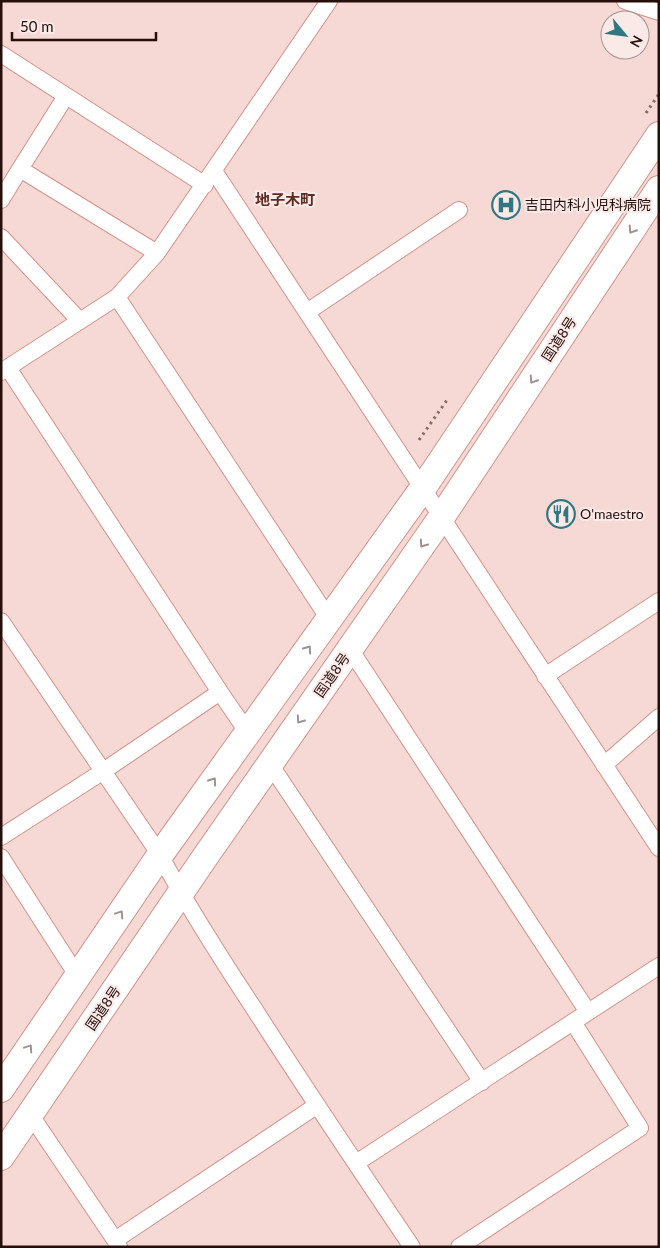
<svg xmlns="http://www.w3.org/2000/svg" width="660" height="1248" font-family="Lato,'Noto Sans JP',sans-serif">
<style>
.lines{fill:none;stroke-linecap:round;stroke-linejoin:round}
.minor-casing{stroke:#d49288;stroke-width:18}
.trunk-casing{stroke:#d49288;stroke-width:28}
.path{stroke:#886e6a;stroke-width:3;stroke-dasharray:2.5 4;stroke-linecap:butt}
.minor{stroke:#fff;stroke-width:16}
.trunk{stroke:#fff;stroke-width:26}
.oneway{stroke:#9d9391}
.labels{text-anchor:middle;stroke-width:4;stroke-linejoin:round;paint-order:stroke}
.poi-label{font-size:14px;fill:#260e0b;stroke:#f9eae7;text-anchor:start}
.street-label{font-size:14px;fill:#260e0b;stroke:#f9eae7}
.neighbourhood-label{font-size:15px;font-weight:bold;fill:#612a23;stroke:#f9eae7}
</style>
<rect width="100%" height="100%" fill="#f6d9d4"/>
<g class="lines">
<defs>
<path id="minor" d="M625,1L659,12
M1,54L205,185
M66,96L20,169L157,253
M214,171L659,848
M1,200L20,169
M1,237L80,321
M117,297L329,619
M307,312L459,210
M1,372L117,297L157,253L329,1
M1,621L160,855C188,907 220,957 253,1007C305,1088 358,1167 412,1247
M350,649L588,1012
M545,676L659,601
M220,692L248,733
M270,764L482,1082
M604,765L659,717
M1,837L102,772L220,692L8,368
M1,857L78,977
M30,1114L115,1240
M356,1163L659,966
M119,1247L115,1240L316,1106
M459,1247L640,1128L573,1022"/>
<path id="trunk" d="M1,1089L160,855L423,488L659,135
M1,1157L203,860L441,518L659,189"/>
</defs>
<use href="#minor" class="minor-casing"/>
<use href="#trunk" class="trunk-casing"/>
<path class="path" d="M646,113L659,94
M419,440L447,400"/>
<use href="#minor" class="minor"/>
<use href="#trunk" class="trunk"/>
</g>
<defs><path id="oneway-chevron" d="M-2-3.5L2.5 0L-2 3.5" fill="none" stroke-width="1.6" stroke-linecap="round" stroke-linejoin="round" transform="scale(1.25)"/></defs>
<g class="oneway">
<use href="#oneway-chevron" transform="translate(632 230) rotate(123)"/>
<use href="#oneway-chevron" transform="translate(533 380) rotate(123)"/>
<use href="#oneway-chevron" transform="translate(423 544) rotate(125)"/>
<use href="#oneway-chevron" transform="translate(308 649) rotate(-55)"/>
<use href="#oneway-chevron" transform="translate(300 720) rotate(125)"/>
<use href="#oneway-chevron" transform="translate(213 781) rotate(-54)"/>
<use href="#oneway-chevron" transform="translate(120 914) rotate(-56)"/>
<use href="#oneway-chevron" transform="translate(29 1048) rotate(-56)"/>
</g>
<defs>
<symbol id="hospital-ring" viewBox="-11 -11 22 22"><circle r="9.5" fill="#f9eae7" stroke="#307782" stroke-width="1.5"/><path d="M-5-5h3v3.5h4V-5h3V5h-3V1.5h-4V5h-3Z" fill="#307782"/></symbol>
<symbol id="restaurant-ring" viewBox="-11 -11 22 22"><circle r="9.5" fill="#f9eae7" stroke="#307782" stroke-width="1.5"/><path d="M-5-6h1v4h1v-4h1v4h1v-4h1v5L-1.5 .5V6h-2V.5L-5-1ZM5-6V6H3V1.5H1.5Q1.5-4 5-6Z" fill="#307782"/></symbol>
</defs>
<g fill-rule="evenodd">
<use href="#hospital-ring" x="490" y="189" width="32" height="32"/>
<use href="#restaurant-ring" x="545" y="498" width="32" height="32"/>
</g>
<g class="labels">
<g class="poi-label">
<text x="525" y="210">吉田内科小児科病院</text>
<text x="580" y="519">O'maestro</text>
</g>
<g class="street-label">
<text transform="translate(559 339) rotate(-57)" y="5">国道8号</text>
<text transform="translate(332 675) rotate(-55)" y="5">国道8号</text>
<text transform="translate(103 1008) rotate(-56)" y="5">国道8号</text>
</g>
<g class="neighbourhood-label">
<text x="285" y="205">地子木町</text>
</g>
</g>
<rect width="660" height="1248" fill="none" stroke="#260e0b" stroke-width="5"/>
<g transform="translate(625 35) rotate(119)"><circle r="24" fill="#f9eae7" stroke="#a5928f"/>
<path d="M0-4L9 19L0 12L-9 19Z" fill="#307782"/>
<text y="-8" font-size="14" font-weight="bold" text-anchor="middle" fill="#260e0b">N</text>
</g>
<path d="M12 32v8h144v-8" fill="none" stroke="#260e0b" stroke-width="2.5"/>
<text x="20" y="32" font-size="15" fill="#260e0b" stroke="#f9eae7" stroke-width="4" paint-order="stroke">50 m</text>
</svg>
